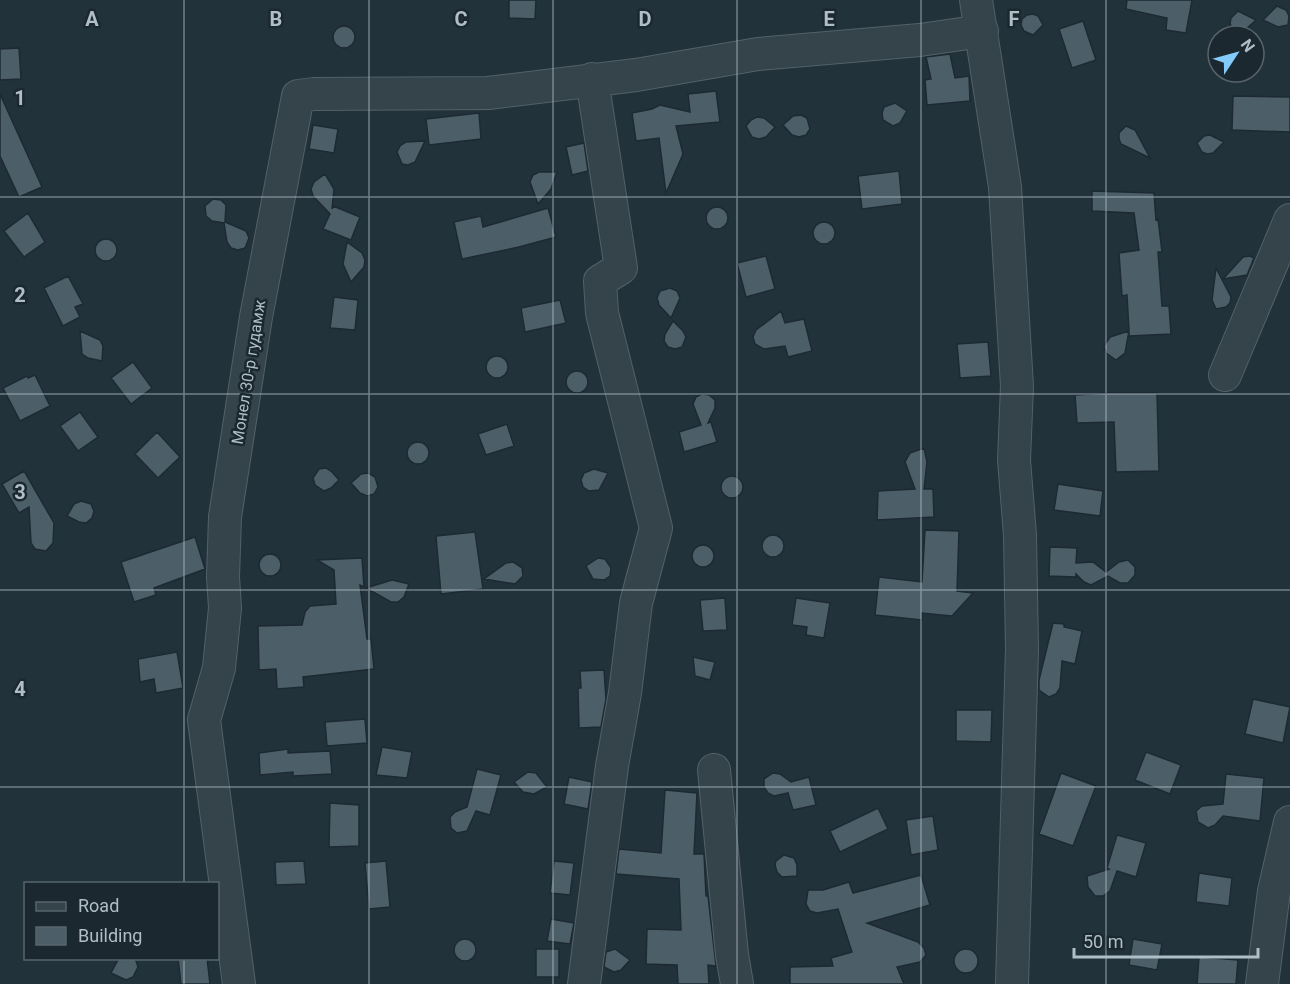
<svg xmlns="http://www.w3.org/2000/svg" width="1290" height="984" font-family="Roboto,sans-serif">
<style>
.building{fill:#4c5f69;stroke:#1d2a32;stroke-width:1.5}
.lines{fill:none;stroke-linecap:round;stroke-linejoin:round}
.minor-casing{stroke:#536169;stroke-width:34}
.minor{stroke:#35434b;stroke-width:32}
.grid{fill:none;stroke:#b0bec7;stroke-width:1.5;stroke-opacity:0.55}
.labels{text-anchor:middle;stroke-width:5;stroke-linejoin:round;paint-order:stroke}
.street-label{font-size:16px;fill:#b0bec7;stroke:#1b2830}
.grid-label{font-size:20px;text-anchor:middle;font-weight:bold;fill:#b0bec7;stroke:#1b2830;stroke-width:5;stroke-linejoin:round;paint-order:stroke}
</style>
<rect width="100%" height="100%" fill="#22323b"/>
<path class="building" d="M509,0H536L535,19L509,18Z
M1127,0H1192L1186,33L1166,30L1167,18L1126,9Z
M1277,6L1286,10L1289,16L1288,25L1278,27L1263,20Z
M1238,11L1256,20L1244,31L1239,32L1233,29L1230,24L1231,18Z
M1033,14L1038,16L1043,25L1033,35L1024,31L1021,25L1022,19L1027,15Z
M1083,21L1096,60L1072,68L1059,29Z
M333 37a11 11 0 1 1 22 0a11 11 0 1 1-22 0Z
M19,48L21,79L0,80V49Z
M950,54L955,78L969,76L970,101L927,105L925,80L931,79L926,57Z
M716,91L720,122L676,126L683,154L666,193L659,138L636,141L632,113L652,109L660,105L690,112L688,94Z
M0,94L42,187L19,197L0,156Z
M1233,96L1290,97V132L1232,130Z
M895,103L907,111L900,123L893,126L883,120L882,113L884,107Z
M479,113L481,139L429,145L426,119Z
M801,115L807,118L810,129L806,135L799,137L792,135L783,125L793,116Z
M757,117L764,118L775,127L766,137L759,139L752,137L746,126L751,120Z
M313,125L338,129L334,153L309,149Z
M1126,126L1135,130L1150,158L1121,144L1119,139V133Z
M1210,135L1224,142L1213,153L1207,154L1202,152L1197,143L1204,136Z
M425,141L415,162L408,165L402,164L397,152L400,146L406,142Z
M584,143L588,171L572,175L566,147Z
M899,171L902,204L862,209L858,176Z
M539,172H557L551,189L538,204L530,182L533,175Z
M325,174L334,189L332,209L333,206L360,217L351,240L323,229L330,214L313,196L311,189L314,182Z
M1092,191L1154,193L1156,220L1158,219L1162,252H1158L1162,306H1169L1171,334L1129,336V331L1125,353L1116,360L1106,353L1104,346L1110,337L1129,331L1127,295L1122,296L1119,253L1139,250L1134,213L1092,211Z
M213,199L221,200L226,205L225,222L246,231L249,238L245,248L238,250L231,248L227,242L224,223L212,221L206,216L205,206Z
M706 218a11 11 0 1 1 22 0a11 11 0 1 1-22 0Z
M548,208L556,237L519,247L462,259L454,222L481,216L483,227Z
M28,213L45,242L24,257L4,231Z
M813 233a11 11 0 1 1 22 0a11 11 0 1 1-22 0Z
M95 250a11 11 0 1 1 22 0a11 11 0 1 1-22 0Z
M347,242L362,253L365,260L364,267L351,282L343,264Z
M766,256L775,289L746,297L737,263Z
M1250,256L1254,258L1247,275L1223,279L1243,257Z
M1216,268L1231,297L1230,303L1226,307L1216,309L1212,300Z
M68,276L83,304L75,307L80,317L63,326L44,288Z
M670,288L677,291L680,298L671,318L659,305L657,298L660,291Z
M334,297L358,300L355,330L330,328Z
M560,300L566,323L525,332L521,308Z
M781,311L785,323L804,319L812,351L788,357L785,346L764,349L755,344L753,337L756,330Z
M673,321L683,331L686,337L682,347L675,349L668,347L664,341L665,334Z
M80,331L100,340L103,346L102,361L88,358L82,354Z
M988,342L991,376L960,378L957,344Z
M486 367a11 11 0 1 1 22 0a11 11 0 1 1-22 0Z
M133,362L152,388L131,404L111,378Z
M566 382a11 11 0 1 1 22 0a11 11 0 1 1-22 0Z
M35,375L50,406L20,421L3,388L27,376L28,378Z
M1108,393H1157L1159,471L1116,472L1114,422L1077,423L1075,395Z
M702,394L709,395L715,400V408L708,423L711,422L717,442L684,452L679,432L701,425L693,404L696,397Z
M80,412L98,437L78,451L60,426Z
M507,424L514,446L486,455L478,434Z
M157,432L180,457L158,478L135,454Z
M407 453a11 11 0 1 1 22 0a11 11 0 1 1-22 0Z
M924,448L927,462L924,489H933L934,517L877,520L878,491L915,489L905,462L910,453Z
M326,468L332,472L339,480L331,488L324,491L315,485L313,478L319,469Z
M594,469L608,473L599,490L589,491L583,487L581,480L584,473Z
M24,471L54,523L53,543L46,551L35,549L31,543L29,507L19,513L2,484Z
M368,473L375,477L378,487L374,494L367,496L360,493L351,483L361,474Z
M721 487a11 11 0 1 1 22 0a11 11 0 1 1-22 0Z
M1058,484L1103,491L1100,516L1054,510Z
M81,501L91,504L94,511L92,518L86,523L79,522L67,516L74,504Z
M925,530L959,531L957,591L973,593L952,616L922,613V620L875,615L879,577L922,582Z
M475,532L483,589L441,594L436,536Z
M762 546a11 11 0 1 1 22 0a11 11 0 1 1-22 0Z
M195,537L205,569L154,588L156,595L134,602L121,562Z
M692 556a11 11 0 1 1 22 0a11 11 0 1 1-22 0Z
M1050,547L1077,548L1076,563L1093,562L1106,572L1119,562L1128,560L1135,567V575L1128,583H1120L1108,576L1091,585L1084,582L1076,574V577L1049,576Z
M259 565a11 11 0 1 1 22 0a11 11 0 1 1-22 0Z
M362,558L364,587L360,585L367,639H371L374,669L303,677L304,687L277,689L276,669L259,670L258,626L302,625L305,612L310,606L336,604L334,570L317,560Z
M598,558L605,559L611,568L610,576L604,580L593,579L586,566Z
M513,562L522,568L523,576L515,584L484,579L506,563Z
M392,580L409,584L404,597L398,602H391L366,588Z
M725,598L727,630L703,631L700,600Z
M796,598L830,603L824,638L806,635L807,627L792,625Z
M1053,623L1064,624V627L1082,631L1075,664L1062,661L1060,688L1056,694L1049,697L1039,690V680Z
M177,652L183,688L156,693L154,679L140,682L138,659Z
M693,657L715,662L710,680L695,676Z
M604,670L606,699L601,727L579,728L578,688H581L580,671Z
M1253,699L1290,707L1283,743L1245,734Z
M956,710H992L991,742L956,741Z
M365,719L367,743L327,746L325,722Z
M382,747L412,752L407,778L376,775Z
M288,749V753L330,751L332,774L293,776V772L260,775L259,753Z
M1146,752L1181,765L1170,794L1135,780Z
M477,769L501,775L490,815L476,811L467,831L457,833L451,828L450,817L455,812L467,807Z
M528,772L536,773L547,787L534,794L523,792L514,782Z
M773,773L780,774L791,782L809,777L816,805L793,810L788,793L774,796L768,793L764,787V779Z
M1061,773L1096,786L1073,846L1039,834Z
M1226,774L1264,778L1260,821L1223,816L1215,825L1208,828L1198,822L1196,811L1202,806L1223,804Z
M569,777L592,782L588,809L564,804Z
M665,790L697,793L694,854H704L706,896H708L716,966L708,965L709,984H678L677,965L646,964L647,929L681,930L679,879L616,874L619,849L661,853Z
M330,803L359,805V846L329,847Z
M878,808L888,829L840,852L830,831Z
M933,816L938,850L911,855L906,820Z
M1117,835L1146,843L1136,877L1117,871L1110,891L1103,896H1095L1088,887L1087,876L1109,869L1107,868Z
M784,855L794,858L797,865V876L782,877L777,872L775,865L776,861Z
M304,861L306,884L276,885L275,862Z
M386,861L390,907L369,909L365,863Z
M554,861L574,863L570,895L550,893Z
M1199,873L1232,878L1229,906L1196,902Z
M921,875L930,905L867,923L918,942L924,948L926,955L920,962L897,967L904,984H790V967L833,966L831,958L852,952L838,909L817,913L810,911L806,904L808,890H823L849,882L853,893Z
M551,919L574,923L570,944L547,941Z
M454 950a11 11 0 1 1 22 0a11 11 0 1 1-22 0Z
M1133,939L1162,944L1157,970L1129,965Z
M536,949H559V977H536Z
M615,949L630,960L621,970L614,972L604,967L606,952Z
M954 961a12 12 0 1 1 24 0a12 12 0 1 1-24 0Z
M1199,957L1238,960L1236,984H1197Z
M119,958H135L138,967L133,977L126,980L111,973Z
M178,958H207L210,984H181Z"/>
<g class="lines">
<defs>
<path id="minor" d="M976,0L1005,187L1017,386L1014,460L1020,535L1022,649L1012,984
M1225,375L1290,220
M714,770L732,955L737,984
M239,984L204,720L219,668L225,608L223,577L225,517L256,317L298,96L314,94L488,93L636,75L758,54L920,40L982,31
M584,984L612,766L625,693L636,603L656,528L602,313L600,281L621,268L592,79
M1262,984L1274,891L1290,822"/>
</defs>
<use href="#minor" class="minor-casing"/>
<use href="#minor" class="minor"/>
</g>
<path class="grid" d="M184,0V884M369,0V984M553,0V984M737,0V984M921,0V984M1106,0V984M0,197H1290M0,394H1290M0,590H1290M0,787H1290M184,958V984"/>
<g class="labels">
<g class="street-label">
<text transform="translate(248 372) rotate(-81)" y="6">Монел 30-р гудамж</text>
</g>
</g>
<g class="grid-label">
<text x="92" y="26">A</text>
<text x="276" y="26">B</text>
<text x="461" y="26">C</text>
<text x="645" y="26">D</text>
<text x="829" y="26">E</text>
<text x="1014" y="26">F</text>
<text x="20" y="105">1</text>
<text x="20" y="302">2</text>
<text x="20" y="499">3</text>
<text x="20" y="696">4</text>
</g>
<rect x="24" y="882" width="195" height="78" fill="#1b2830" stroke="#57646c" stroke-width="1.5"/>
<rect x="36" y="902" width="30" height="9" fill="#35434b" stroke="#57646c" stroke-width="1.5"/>
<text x="78" y="912" font-size="18" fill="#b0bec7">Road</text>
<rect x="36" y="927" width="30" height="18" fill="#4c5f69" stroke="#57646c" stroke-width="1.5"/>
<text x="78" y="942" font-size="18" fill="#b0bec7">Building</text>
<g transform="translate(1236 54) rotate(54)"><circle r="28" fill="#1b2830" stroke="#57646c" stroke-width="1.5"/>
<path d="M0-4.5L10 22L0 15L-10 22Z" fill="#83ccf9"/>
<text y="-9" font-size="16" font-weight="bold" text-anchor="middle" fill="#b0bec7">N</text>
</g>
<path d="M1074 948v9h184v-9" fill="none" stroke="#b0bec7" stroke-width="3"/>
<text x="1083" y="948" font-size="18" fill="#b0bec7" stroke="#1b2830" stroke-width="4.5" paint-order="stroke">50 m</text>
</svg>
